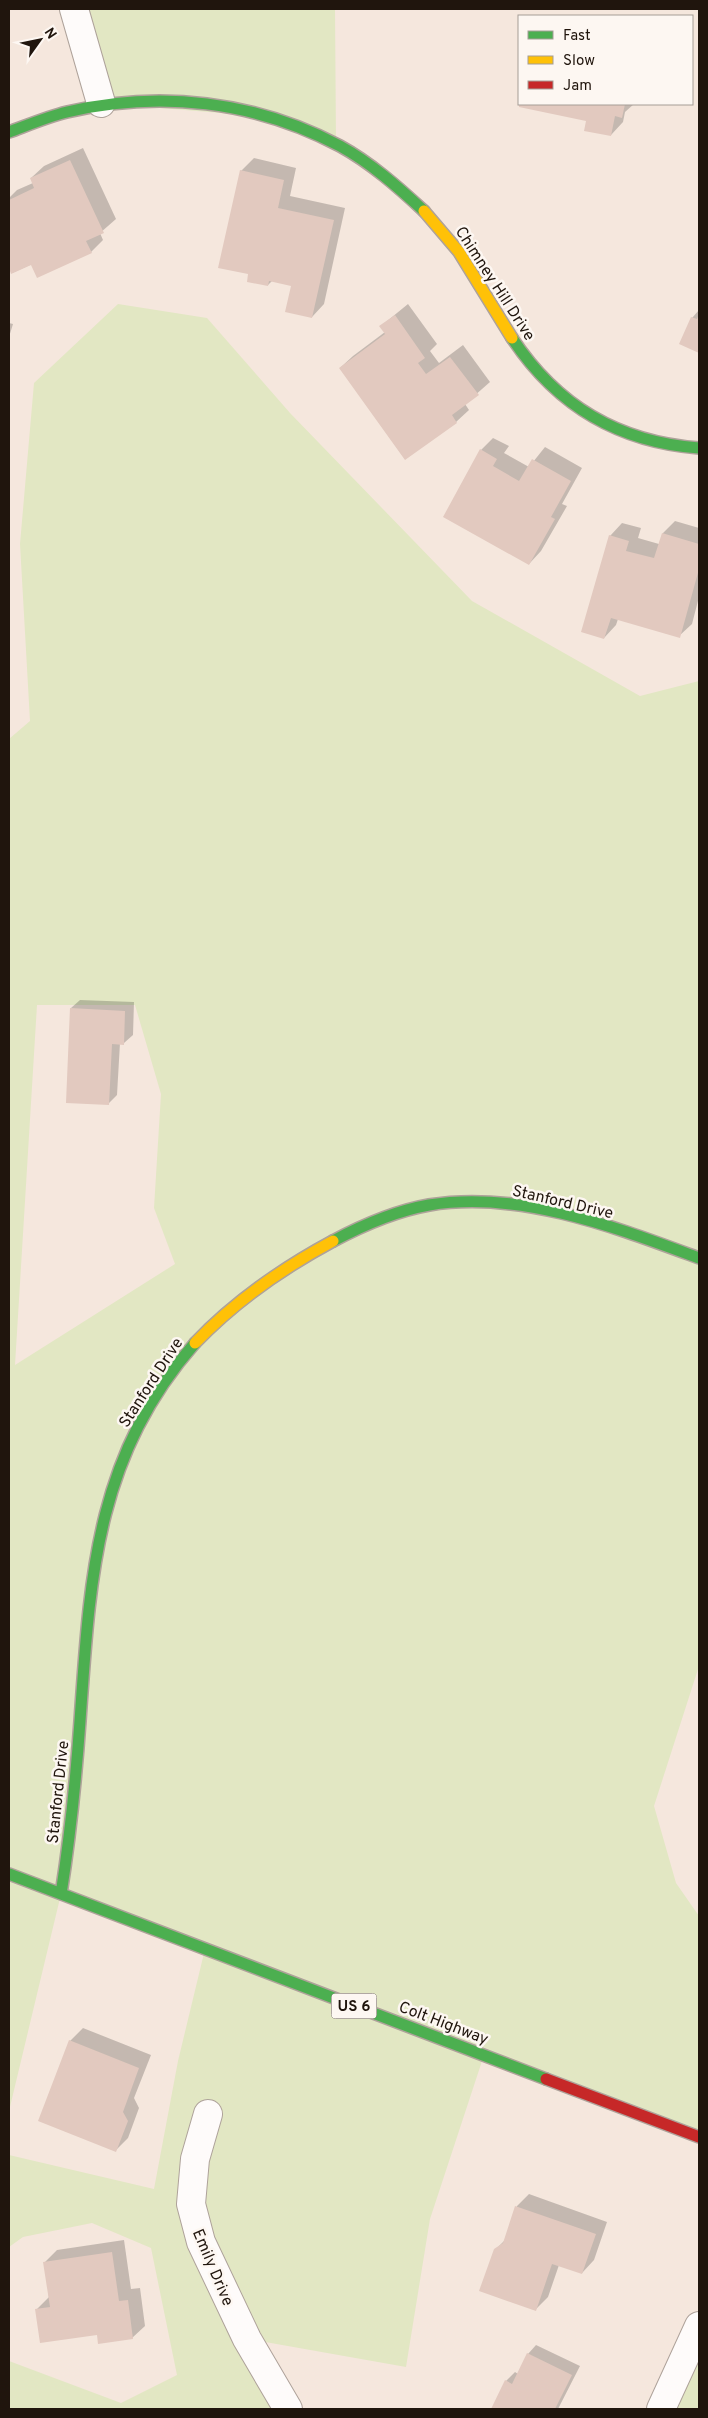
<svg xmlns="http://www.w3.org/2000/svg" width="708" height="2418" font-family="Overpass,sans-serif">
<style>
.green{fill:#e2e7c3;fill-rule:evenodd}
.shadow{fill:#0003}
.building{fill:#e2c9bf}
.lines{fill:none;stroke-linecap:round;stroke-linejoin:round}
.street-casing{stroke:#aea29a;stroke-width:30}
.fast-casing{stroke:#aea29a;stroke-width:14}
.slow-casing{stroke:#aea29a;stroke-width:14}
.jam-casing{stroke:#aea29a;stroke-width:14}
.street{stroke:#fefbfa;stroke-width:28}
.fast{stroke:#4caf50;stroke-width:11}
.slow{stroke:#ffc107;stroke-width:11}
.jam{stroke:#c62828;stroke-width:11}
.labels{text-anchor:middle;stroke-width:5;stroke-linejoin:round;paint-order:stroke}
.shield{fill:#fdf7f2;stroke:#625952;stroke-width:1}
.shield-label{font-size:15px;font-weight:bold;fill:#20150d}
.street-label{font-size:16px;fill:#20150d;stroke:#fdf7f2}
</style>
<rect width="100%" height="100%" fill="#f5e7dd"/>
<path class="green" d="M74,9H335L336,143L279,118L101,103Z
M118,304L207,318L290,413L472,601L640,696L699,681V1666L654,1806L676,1883L699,1916V2137L484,2055L430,2219L406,2367L248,2339L288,2409H9V2361L121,2403L177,2375L151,2248L92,2223L23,2237L9,2247V2155L154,2189L178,2061L205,1949L61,1894L9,2111V739L30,721L20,544L34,383ZM37,1005H135L161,1094L154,1208L175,1264L15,1365Z
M699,2326V2409H661Z"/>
<path class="shadow" d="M521,104H634L625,112L623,122L611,135L588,120L520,106Z
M83,148L116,219L100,233L103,240L91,252L32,264L12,273L9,265V198L17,190L33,183L31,178L44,166Z
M254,158L296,168L290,196L345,208L324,304L312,317L292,285L272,281L268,285L250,274L241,171Z
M408,304L437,344L430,351L439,363L463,345L490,382L465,404L469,410L456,422L405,459L340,368L353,356L385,332L381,326Z
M699,310V352L681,344L692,318Z
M9,323L13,324L9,337Z
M493,438L509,446L504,453L529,467L545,447L582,468L562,504L567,506L541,551L529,564L481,450Z
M675,521L699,528V597L692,624L679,636L618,619L616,625L604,638L610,536L622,523L641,528L638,538L659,544L663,533Z
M80,1000L134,1002L133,1035L124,1043H120L117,1095L108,1104L71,1008Z
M83,2028L151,2055L134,2098L139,2108L128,2138L116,2150L70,2041Z
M529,2194L607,2222L594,2260L582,2273L559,2265L548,2297L536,2309L495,2250L505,2240L517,2206Z
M124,2240L131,2289L140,2288L145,2326L132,2338L98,2333L36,2310L49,2297L45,2262L57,2250Z
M536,2345L580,2366L558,2409H492L506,2381L515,2372L518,2374L528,2354Z"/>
<path class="building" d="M519,104H625L622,118L615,116L611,136L584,131L586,121L519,107Z
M70,160L104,233L86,241L92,253L37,278L31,265L11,274L9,268V200L34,188L30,178Z
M240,170L284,180L278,208L334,220L312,318L285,312L291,286L269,281L268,286L247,282L248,274L218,268Z
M699,314V353L679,344L691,317L697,319Z
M395,315L425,358L418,363L426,374L450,357L479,395L452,415L457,423L405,460L339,368L385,334L379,326Z
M480,449L497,459L493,466L519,481L532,459L571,481L551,517L555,519L529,565L443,517Z
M662,533L699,544V569L680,638L611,618L604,639L581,632L609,535L629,541L626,551L654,558Z
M70,1008L125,1011L124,1045L112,1044L109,1105L66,1103Z
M69,2040L139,2068L123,2112L128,2121L116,2152L38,2121Z
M515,2206L596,2234L582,2274L552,2264L536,2311L479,2291L494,2249L503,2243Z
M112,2252L119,2301L128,2300L133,2339L98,2344L97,2335L40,2343L35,2309L50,2307L43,2262Z
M527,2353L572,2375L555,2409H491L505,2380L512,2384Z"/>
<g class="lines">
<defs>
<path id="street" d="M74,9L101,103
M208,2114L195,2159L191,2204L201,2242L247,2339L288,2409
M661,2409L699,2326"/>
<path id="fast" d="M9,132C28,125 47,117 67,112C160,90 255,101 340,146C371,163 398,187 424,211
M512,338C557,406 618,442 699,448
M333,1241C363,1225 395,1211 429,1205C520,1190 615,1227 699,1258
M9,1874L546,2079
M61,1894C70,1837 76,1779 80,1721C90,1578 95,1457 195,1343"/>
<path id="slow" d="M424,211L459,252L512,338
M195,1343C236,1300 281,1269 333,1241"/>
<path id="jam" d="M546,2079L699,2137"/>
</defs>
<use href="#street" class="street-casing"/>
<use href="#fast" class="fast-casing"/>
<use href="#slow" class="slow-casing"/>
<use href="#jam" class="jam-casing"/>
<use href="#street" class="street"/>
<use href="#fast" class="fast"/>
<use href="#slow" class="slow"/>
<use href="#jam" class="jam"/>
</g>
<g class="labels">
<rect class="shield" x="331.5" y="1993.5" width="45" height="25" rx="4"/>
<g class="shield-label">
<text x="354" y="2011">US 6</text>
</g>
<g class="street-label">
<text transform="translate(496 283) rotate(57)" y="6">Chimney Hill Drive</text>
<text transform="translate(563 1201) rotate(13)" y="6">Stanford Drive</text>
<text transform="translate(150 1382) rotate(-57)" y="6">Stanford Drive</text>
<text transform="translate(57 1792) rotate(-84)" y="6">Stanford Drive</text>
<text transform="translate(444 2022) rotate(21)" y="6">Colt Highway</text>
<text transform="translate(214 2267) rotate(67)" y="6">Emily Drive</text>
</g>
</g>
<rect width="708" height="2418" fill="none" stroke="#20150d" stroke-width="20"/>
<rect x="518" y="15" width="175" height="90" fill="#fdf7f2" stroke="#a59d96"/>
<rect x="528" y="31" width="25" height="8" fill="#4caf50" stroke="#a59d96"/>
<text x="563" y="40" font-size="15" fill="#20150d">Fast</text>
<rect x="528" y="56" width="25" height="8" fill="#ffc107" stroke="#a59d96"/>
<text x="563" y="65" font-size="15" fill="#20150d">Slow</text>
<rect x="528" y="81" width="25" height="8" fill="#c62828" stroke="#a59d96"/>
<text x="563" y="90" font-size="15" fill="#20150d">Jam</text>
<g transform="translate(40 40) rotate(57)" stroke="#fdf7f2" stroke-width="4" paint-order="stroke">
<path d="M0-4L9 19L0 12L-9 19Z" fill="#20150d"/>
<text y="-8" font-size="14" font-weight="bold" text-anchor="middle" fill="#20150d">N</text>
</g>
</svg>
